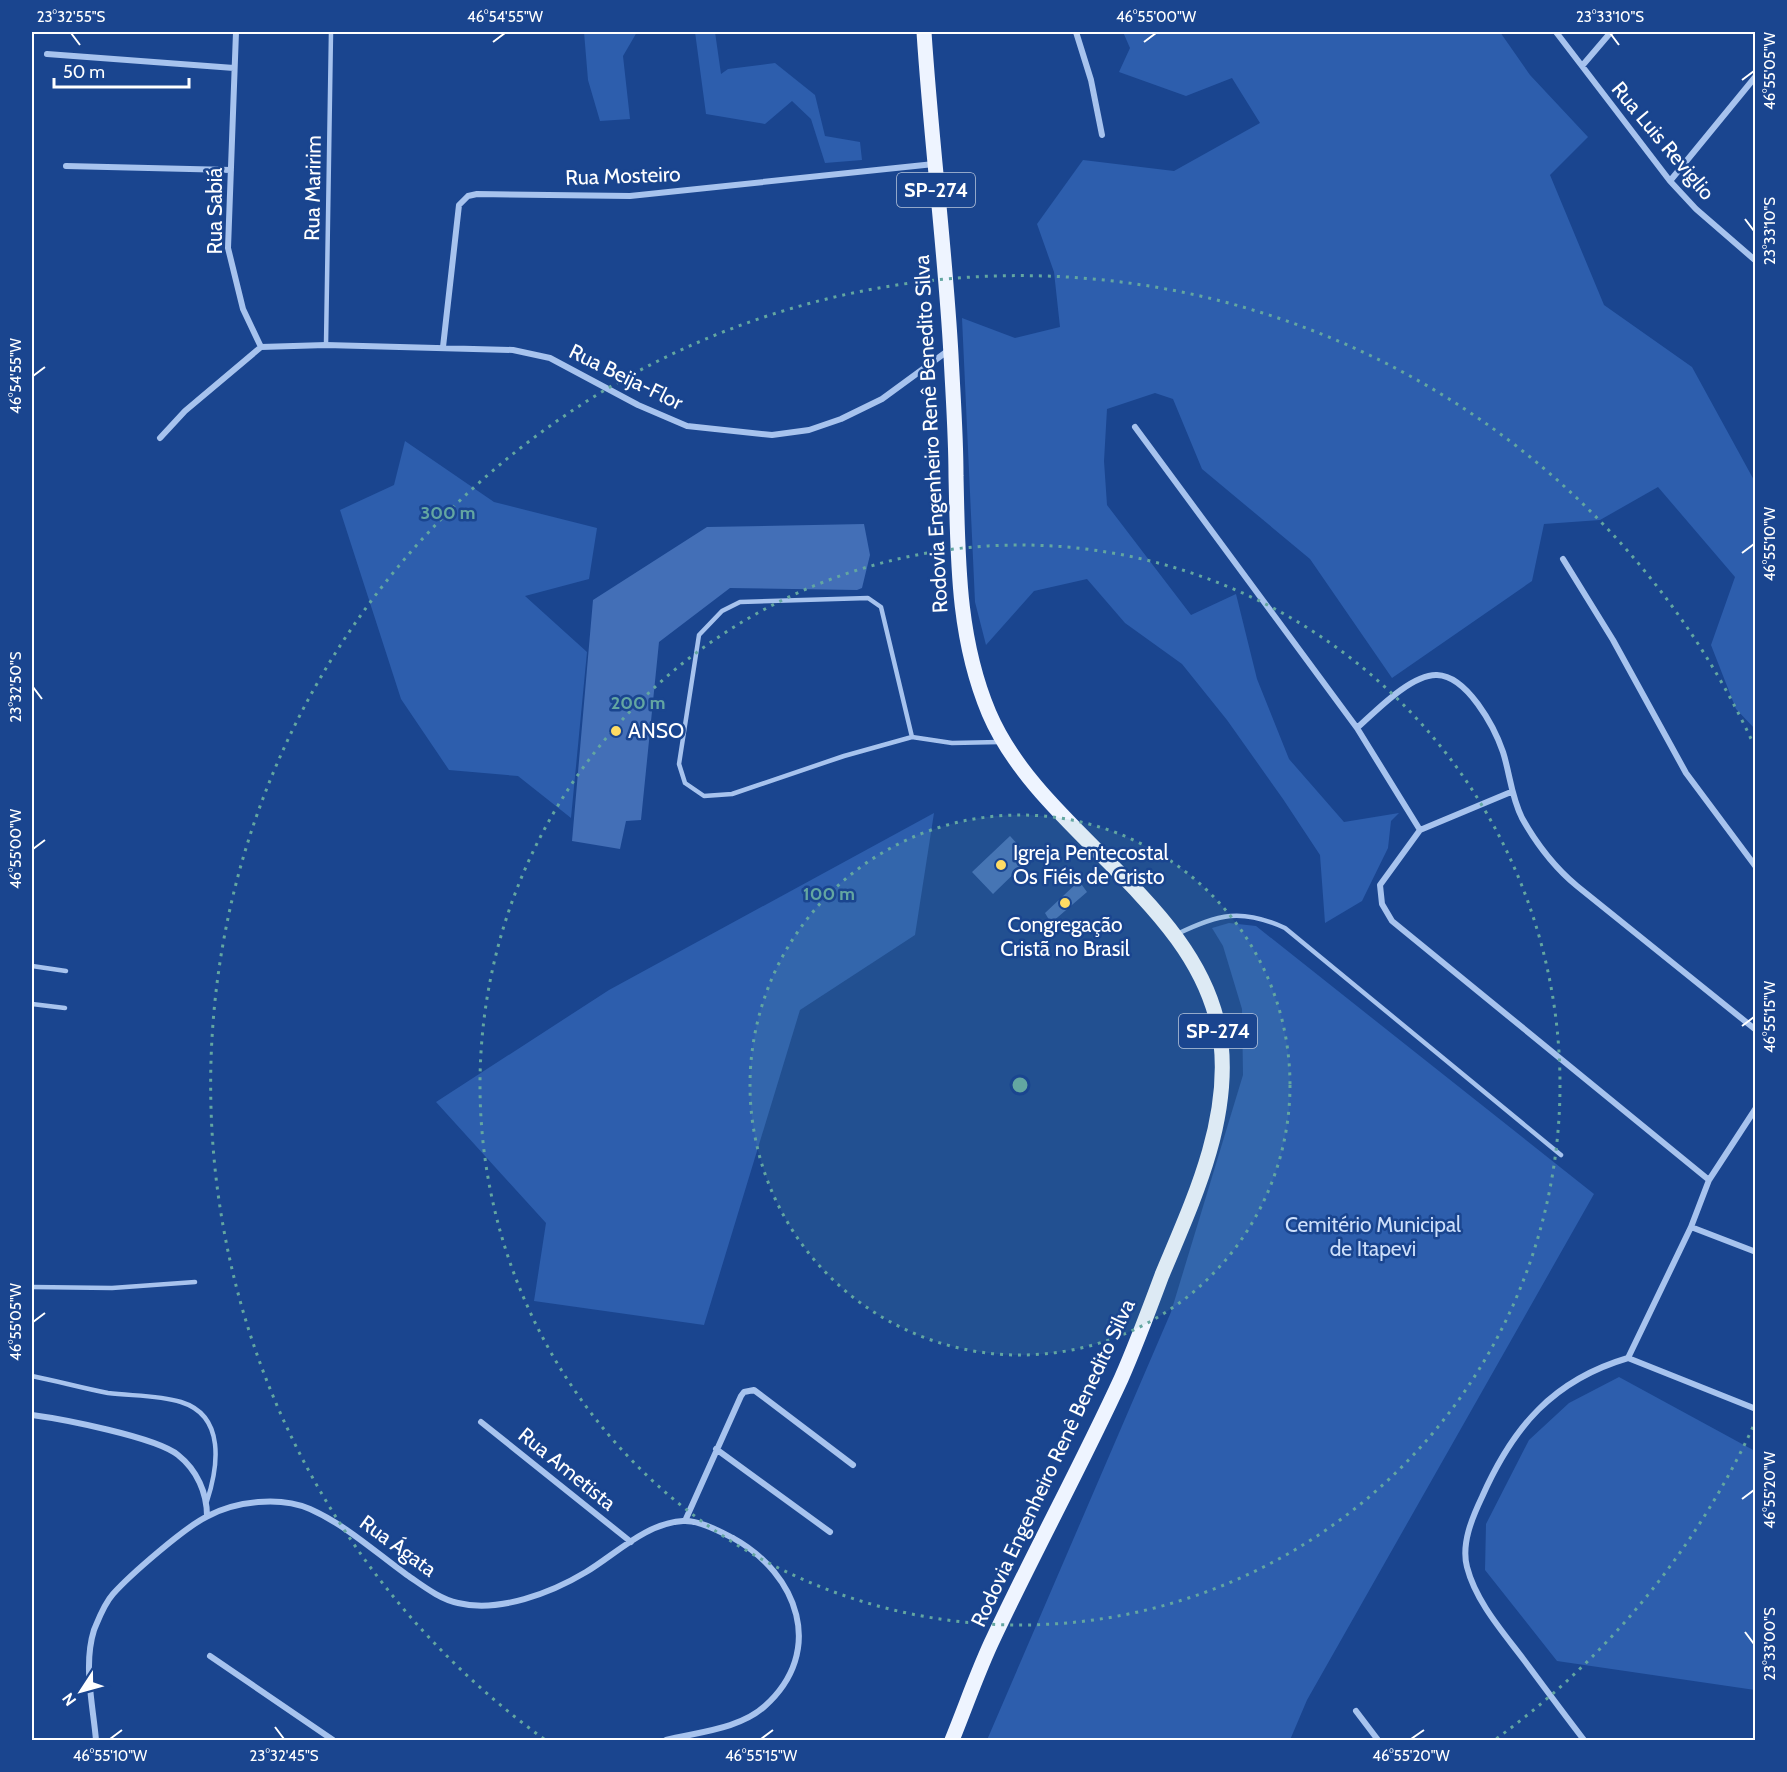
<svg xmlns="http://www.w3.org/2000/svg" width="1787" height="1772" font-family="Cabin,sans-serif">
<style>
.green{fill:#2d5ead}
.building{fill:#436fb7}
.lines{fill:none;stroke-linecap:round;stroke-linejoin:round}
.lane{stroke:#a7c3ee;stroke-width:4.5}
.street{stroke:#a7c3ee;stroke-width:6}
.primary{stroke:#eef4ff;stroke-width:15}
.ticks{fill:none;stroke:#fff;stroke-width:2}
.ring{fill:none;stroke:#63a6a1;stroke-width:3;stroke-dasharray:3 6}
.poi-dot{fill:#ffdc64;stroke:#1a458f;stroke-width:2}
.labels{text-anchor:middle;stroke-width:5;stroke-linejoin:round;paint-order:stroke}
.shield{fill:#1a458f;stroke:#bac7dd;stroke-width:1.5}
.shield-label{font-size:20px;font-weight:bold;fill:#fff}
.street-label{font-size:21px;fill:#fff;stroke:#1a458f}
.poi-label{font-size:21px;fill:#fff;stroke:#1a458f;text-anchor:start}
.park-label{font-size:21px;fill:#cddffa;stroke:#1a458f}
.centre{fill:#63a6a1;stroke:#1a458f;stroke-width:3}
.ring-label{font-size:18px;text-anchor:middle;font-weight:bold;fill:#63a6a1;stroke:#1a458f;stroke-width:5;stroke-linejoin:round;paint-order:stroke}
.neatline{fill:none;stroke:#fff;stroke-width:2}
.ticks-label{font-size:15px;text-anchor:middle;fill:#fff}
</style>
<rect width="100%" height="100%" fill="#1a458f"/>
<path class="green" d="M584,32H637L623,56L630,119L600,121L588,80Z
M695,32H715L721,74L728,69L775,63L815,95L825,136L860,142L862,160L825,163L811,119L792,101L765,124L706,114Z
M1123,32H1500L1530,75L1588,137L1550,175L1604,305L1692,367L1755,482V729L1736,709L1711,645L1735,577L1658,487L1600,520L1544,524L1532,581L1392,678L1310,559L1202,469L1173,399L1155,393L1107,409L1104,461L1107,505L1191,615L1236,594L1257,679L1289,759L1344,822L1399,813L1391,821L1388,848L1362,901L1325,923L1320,855L1283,799L1227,720L1182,664L1125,623L1087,579L1034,591L986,645L975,602L962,318L1015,338L1060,327L1054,272L1037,224L1083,160L1174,171L1260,123L1232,78L1186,96L1119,72L1130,48Z
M405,441L494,502L597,528L589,579L525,596L587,652L571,818L518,776L449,770L401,699L340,510L394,485Z
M934,813L915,935L800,1010L704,1325L534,1301L546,1223L436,1102L609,990Z
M1229,923L1256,926L1594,1194L1307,1700L1290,1740H987L1171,1312L1243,1075L1242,1009L1223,946L1212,928Z
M1619,1377L1755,1451V1690L1557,1661L1485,1570L1486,1524L1529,1440L1569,1403Z"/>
<path class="building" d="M864,524L870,555L862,588L857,590L730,588L659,642L641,820L626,821L620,849L572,841L593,600L707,527Z
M1010,836L1030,858L993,894L972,872Z
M1079,881L1087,892L1051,923L1045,913Z"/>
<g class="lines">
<path class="lane" d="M326,345L331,32
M912,737L881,607L868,598L740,602L722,611L699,635L679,764L685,783L704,796L732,794L844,756L912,737L952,743L1000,742
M1177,934C1219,914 1241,908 1285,928L1561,1155
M32,966L66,971
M32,1004L65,1008
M32,1287L112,1288L195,1282
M32,1376C57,1381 82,1388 108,1393C132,1396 158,1395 181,1402C226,1416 218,1467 207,1501"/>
<path class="street" d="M236,32L228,248L243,309L261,347
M1076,32L1091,80L1102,135
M1556,32L1670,181L1696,209L1756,261
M47,54L234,68
M1582,66L1611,32
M66,166L231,170
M1670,181L1756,76
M261,347L326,345L513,350L550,358L638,405L687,426L772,435L809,430L841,419L882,399L949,350
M443,347L459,205L468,196L477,194L630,196L934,164
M1135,427L1357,728L1420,830
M160,438L185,411L261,347
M1563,559L1613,640L1686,773L1756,867
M1357,728C1375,712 1411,674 1437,675C1467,676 1494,726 1503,752C1510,774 1511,796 1522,818C1536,843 1554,867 1577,886L1756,1030
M1511,792L1420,830L1380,885L1382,904L1392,921L1709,1180
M1691,1227L1756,1252
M1628,1358L1756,1409
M32,1415C62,1419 156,1437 178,1455C197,1470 207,1493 207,1516
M481,1422L631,1542
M716,1449L830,1532
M685,1521L741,1396L744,1392L754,1390L853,1465
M210,1656L333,1740
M1356,1711L1378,1740
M96,1740C93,1705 83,1665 94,1630C99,1618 104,1604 113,1594C130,1575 185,1527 208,1516C236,1501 280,1496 310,1509C346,1525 375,1552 407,1575C422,1585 439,1599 458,1603C499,1613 551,1593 586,1572C616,1554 646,1523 683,1521C699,1520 719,1531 733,1538C798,1574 826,1651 765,1706C740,1729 698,1732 666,1740
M1584,1740C1564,1714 1544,1687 1524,1660C1503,1632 1476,1602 1467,1567C1461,1544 1472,1518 1482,1497C1513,1427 1553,1380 1628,1358L1691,1227L1709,1180L1756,1108"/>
<path class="primary" d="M924,32C931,140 945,247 951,355C953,396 956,436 956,476C958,558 957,637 989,713C1041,835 1205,905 1221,1043C1230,1124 1192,1203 1162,1275C1149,1310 1136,1345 1121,1379C1081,1466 1035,1550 994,1637C978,1670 966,1706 952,1740"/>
</g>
<path class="ticks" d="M71,33L80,45M1610,33L1619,45M493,42L505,33M1144,42L1156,33M1742,80L1754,71M1745,219L1754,231M33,376L45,367M1742,553L1754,544M33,687L42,699M33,849L45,840M1742,1026L1754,1017M33,1322L45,1313M1742,1499L1754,1490M1745,1632L1754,1644M275,1727L284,1739M110,1739L122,1730M761,1739L773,1730M1411,1739L1424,1730"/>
<circle cx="1020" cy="1085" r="270" fill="#63a6a1" fill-opacity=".12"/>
<g class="ring">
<circle cx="1020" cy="1085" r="270"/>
<circle cx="1020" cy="1085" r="540"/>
<path d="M1753 1427A809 809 0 0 1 1496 1739M544 1739A809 809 0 1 1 1753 743"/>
</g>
<g class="poi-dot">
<circle cx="616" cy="731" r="6"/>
<circle cx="1001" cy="865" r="6"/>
<circle cx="1065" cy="903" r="6"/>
</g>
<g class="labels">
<g class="shield">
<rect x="897" y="173" width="78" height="34" rx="4.5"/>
<rect x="1179" y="1014" width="78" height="34" rx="4.5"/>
</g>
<g class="shield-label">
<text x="936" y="197">SP-274</text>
<text x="1218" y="1038">SP-274</text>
</g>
<g class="street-label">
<text transform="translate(1663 141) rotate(50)" y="7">Rua Luis Reviglio</text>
<text transform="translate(623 176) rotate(-2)" y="7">Rua Mosteiro</text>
<text transform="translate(313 188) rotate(-89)" y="7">Rua Maririm</text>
<text transform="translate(215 211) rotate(-90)" y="7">Rua Sabiá</text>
<text transform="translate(626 377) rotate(26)" y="7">Rua Beija-Flor</text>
<text transform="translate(931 434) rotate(-93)" y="7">Rodovia Engenheiro Renê Benedito Silva</text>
<text transform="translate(1053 1463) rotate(-65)" y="7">Rodovia Engenheiro Renê Benedito Silva</text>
<text transform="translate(567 1469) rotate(39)" y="7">Rua Ametista</text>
<text transform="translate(398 1546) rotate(36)" y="7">Rua Ágata</text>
</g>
<g class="poi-label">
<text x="628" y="738">ANSO</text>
<text x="1013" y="860">Igreja Pentecostal<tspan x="1013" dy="24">Os Fiéis de Cristo</tspan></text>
<text x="1065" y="932" text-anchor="middle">Congregação<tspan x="1065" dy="24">Cristã no Brasil</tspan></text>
</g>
<g class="park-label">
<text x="1373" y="1232">Cemitério Municipal<tspan x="1373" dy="24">de Itapevi</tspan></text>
</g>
</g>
<circle cx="1020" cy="1085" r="9" class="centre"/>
<g class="ring-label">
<text x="448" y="519">300 m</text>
<text x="638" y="709">200 m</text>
<text x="829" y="900">100 m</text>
</g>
<rect width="1787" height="1772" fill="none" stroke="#1a458f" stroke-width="66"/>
<g transform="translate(81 1691) rotate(234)" stroke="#1a458f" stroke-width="4.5" paint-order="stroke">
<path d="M0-4.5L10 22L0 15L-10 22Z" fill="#ffffff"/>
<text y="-9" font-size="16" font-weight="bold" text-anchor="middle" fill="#ffffff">N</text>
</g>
<path d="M54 78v9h135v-9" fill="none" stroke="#ffffff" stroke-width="3"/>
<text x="63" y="78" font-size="18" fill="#ffffff" stroke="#1a458f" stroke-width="4.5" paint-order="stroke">50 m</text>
<rect x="33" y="33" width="1721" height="1706" class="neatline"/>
<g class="ticks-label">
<text x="71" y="22">23°32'55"S</text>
<text x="505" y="22">46°54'55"W</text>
<text x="1156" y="22">46°55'00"W</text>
<text x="1610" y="22">23°33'10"S</text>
<text transform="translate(1770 71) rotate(-90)" y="5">46°55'05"W</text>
<text transform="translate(1770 231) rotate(-90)" y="5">23°33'10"S</text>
<text transform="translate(16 376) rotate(-90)" y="5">46°54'55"W</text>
<text transform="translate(1770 544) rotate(-90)" y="5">46°55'10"W</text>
<text transform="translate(16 687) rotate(-90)" y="5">23°32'50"S</text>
<text transform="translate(16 849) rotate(-90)" y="5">46°55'00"W</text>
<text transform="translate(1770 1017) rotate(-90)" y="5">46°55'15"W</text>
<text transform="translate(16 1322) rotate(-90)" y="5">46°55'05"W</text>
<text transform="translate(1770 1490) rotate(-90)" y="5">46°55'20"W</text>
<text transform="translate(1770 1644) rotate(-90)" y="5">23°33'00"S</text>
<text x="110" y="1761">46°55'10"W</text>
<text x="284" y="1761">23°32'45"S</text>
<text x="761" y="1761">46°55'15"W</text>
<text x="1411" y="1761">46°55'20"W</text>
</g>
</svg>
